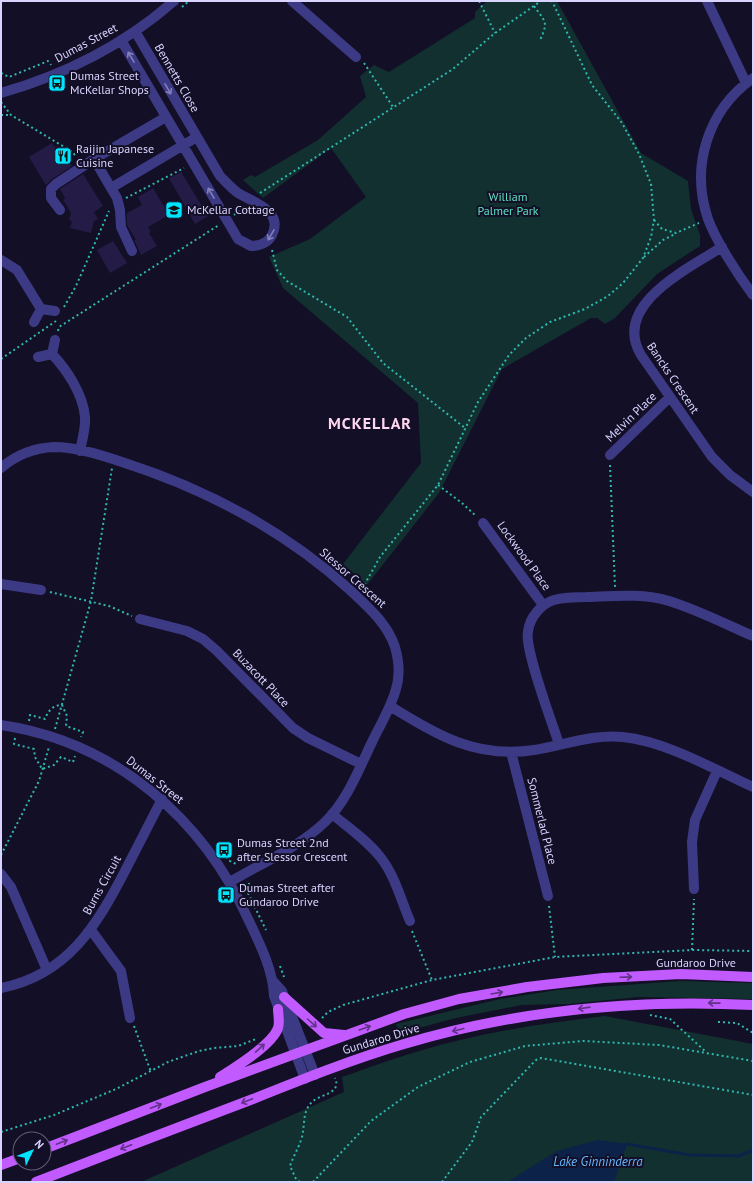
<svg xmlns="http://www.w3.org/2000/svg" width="754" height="1183" font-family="'PT Sans',sans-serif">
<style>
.green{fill:#12302f}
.water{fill:#0c2248}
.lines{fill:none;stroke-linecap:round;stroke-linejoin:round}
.stream{stroke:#0c2248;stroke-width:3}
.building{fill:#241b47}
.path{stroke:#2fb8b0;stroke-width:2;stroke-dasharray:2 3;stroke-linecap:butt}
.minor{stroke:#3d3a85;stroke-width:10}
.major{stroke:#c25bff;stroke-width:10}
.oneway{stroke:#837fbc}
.oneway2{stroke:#623188}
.labels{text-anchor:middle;stroke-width:4;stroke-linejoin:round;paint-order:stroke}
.street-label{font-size:12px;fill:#d9d4ff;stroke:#130f26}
.poi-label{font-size:12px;fill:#d9d4ff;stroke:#130f26;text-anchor:start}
.park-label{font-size:12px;fill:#5fe0c0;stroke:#130f26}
.water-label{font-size:13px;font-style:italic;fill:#62b6ff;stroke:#130f26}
.district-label{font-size:16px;font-weight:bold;letter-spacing:1px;fill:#ffd6f0;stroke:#130f26}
</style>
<rect width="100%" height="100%" fill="#130f26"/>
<path class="green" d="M487,1H557L641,153L688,181L691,209L700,235V246L657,274L615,318L605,324L597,318H591L502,369L439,493L367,585L343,564L421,463L418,403L283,288L269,257L310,239L366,197L331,148L263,198L243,180L251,175L255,177L318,140L366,97L360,76L374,65L389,72L475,18V12Z
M680,981L753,983V999L638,997L570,1004L522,1005L456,1018L400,1033L396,1024L500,999L557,990Z
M605,1016L753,1044V1182H141L344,1092L342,1077C379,1064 415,1051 452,1042C503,1029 554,1022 605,1016Z"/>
<path class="water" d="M598,1140L627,1144L614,1182H507L557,1151Z"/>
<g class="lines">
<path class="stream" d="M625,1146L627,1144L690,1155L739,1156L753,1150"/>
</g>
<path class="building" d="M52,143L57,150L61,147L72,166L52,179L46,185L29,157Z
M181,172L208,216L195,224L169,178Z
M83,174L103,206L94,212L98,219L94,221L91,233L70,228L72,221L69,220L71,213L63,200L65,198L60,189Z
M153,188L169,215L148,227L151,232L149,233L157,246L141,255L134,240H136L127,225V213L142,205L138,197Z
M113,241L127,263L110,273L97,250Z"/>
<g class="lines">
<path class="path" d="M479,1L495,33
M534,6C545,22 549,21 540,40
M182,7L189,1
M364,63L393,107
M1,73L9,77L48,61L51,65
M1,102L11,115L71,151L77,157
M1,115H11
M260,193L453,69L495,33L541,1
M126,198L184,168
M234,215L243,208
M654,220L662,229L676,233L699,223
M272,250L277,270L287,281L347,317L383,363L465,428
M644,257L663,240L675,234
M64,307L76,286L109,211
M58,331L59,327L219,225
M1,359L56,321
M610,465L615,587
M438,485L462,503L476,516
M362,589L380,557L438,485L478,402L509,355L526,338L550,322L585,309L608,296L623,283L643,258L651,237L654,220L651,184L639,154L622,123L592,85L552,1
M50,592L109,606L132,616
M29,721L30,715L45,719C48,711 53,705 62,705L67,716L66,726L83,732L81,737
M55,729L91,601L112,468
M15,738L14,744L34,749L35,757L42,769L54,765L61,757L73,762L75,756
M223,853L228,860L238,865
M1,855L39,781L49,747
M249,883L248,893L266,930
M549,906L555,957
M412,931L432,980
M692,950L694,899
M280,966L284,977
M650,1015L670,1019L706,1052
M322,1018L328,1012L343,1005L432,980L555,957L692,950L753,951
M718,1022L737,1023L753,1033
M134,1026L151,1072
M1,1132L54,1115L116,1089L168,1062L199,1051L214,1048L238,1046L256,1039
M300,1182L296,1179L290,1166C293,1157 298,1149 301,1140C306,1126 301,1113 312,1102C320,1094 342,1094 335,1078
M313,1182L371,1121L418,1087L470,1062L525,1046L583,1041L659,1045L753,1061
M442,1182L472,1142L481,1117L536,1060L541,1058L753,1095"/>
<path class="minor" d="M292,1L356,57
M707,1L746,83
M121,40L238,239L251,246C259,246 268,243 272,235C284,211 253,202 238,193C231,188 226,182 220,176L135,31
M753,78C708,110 690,166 708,219C716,241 738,275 753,295
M1,93C64,75 125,44 174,1
M166,117L94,159L111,188L197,137
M111,188L117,198L120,210L121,227L132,251
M60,210L51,198V189L56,184L94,159
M722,247C689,268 611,305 641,355L712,457L730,475L753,492
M1,260L17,270L41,309L34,322
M41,309L55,311
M55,340L52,354C67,370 83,394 85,417C86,428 82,440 80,451
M38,357L52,354
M610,455L670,397
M1,468C16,455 34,448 54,447C76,447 101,455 122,462C206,489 285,531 350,590C368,607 387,623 395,647C399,661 400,676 396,689C391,708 380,725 372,742C359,769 347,801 325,822C299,847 262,863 230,882
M483,523L543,605
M1,584L41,590
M140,619L187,631L203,639L217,651L293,728L308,738L361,764
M390,706C436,735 477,759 534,750C565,745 592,734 623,737C668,742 713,769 753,787
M1,725C115,742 203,818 249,921C260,944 273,970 274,996L305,1079
M559,744C552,722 524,649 528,631C530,617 541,604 554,600C565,597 577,597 587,597C614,596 643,593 669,601C698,610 725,624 753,636
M511,752L548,896
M332,814C349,828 368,841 381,858C395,876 401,900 410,921
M1,874L11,887L47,970
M694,889L692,842L695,820L717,771
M91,930L121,971L130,1018
M273,981L282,991L315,1075
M1,988C68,975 97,925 126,869C138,846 150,822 162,799"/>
<path class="major" d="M284,997L324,1033L344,1035
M220,1077C236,1067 272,1045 278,1028C280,1023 278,1014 278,1009
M44,1149L205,1087L404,1014L459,999L527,987L603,978L681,974L753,977
M1,1165L20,1158
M36,1182C108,1154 181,1126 253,1099C303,1079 353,1059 404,1044C518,1010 636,999 753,1005"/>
</g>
<defs><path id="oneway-shaft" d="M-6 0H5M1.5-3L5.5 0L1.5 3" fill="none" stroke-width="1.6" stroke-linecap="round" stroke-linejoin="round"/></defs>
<g class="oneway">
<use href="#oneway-shaft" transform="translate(131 57) rotate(-121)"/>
<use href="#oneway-shaft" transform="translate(168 89) rotate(60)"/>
<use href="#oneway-shaft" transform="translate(211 193) rotate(-120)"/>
<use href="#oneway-shaft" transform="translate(271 235) rotate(120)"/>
</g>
<g class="oneway2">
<use href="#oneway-shaft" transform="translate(626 977) rotate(-2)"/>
<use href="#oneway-shaft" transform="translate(497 993) rotate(-10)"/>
<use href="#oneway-shaft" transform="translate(714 1003) rotate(-179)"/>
<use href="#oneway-shaft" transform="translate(584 1008) rotate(172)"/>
<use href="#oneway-shaft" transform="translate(312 1023) rotate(42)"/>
<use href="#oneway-shaft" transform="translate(365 1028) rotate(-20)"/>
<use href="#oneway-shaft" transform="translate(458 1030) rotate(166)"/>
<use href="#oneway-shaft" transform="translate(260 1048) rotate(-43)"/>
<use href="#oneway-shaft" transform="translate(247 1101) rotate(159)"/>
<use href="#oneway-shaft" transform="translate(156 1106) rotate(-21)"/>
<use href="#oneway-shaft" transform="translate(62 1142) rotate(-21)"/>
<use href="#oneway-shaft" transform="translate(126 1147) rotate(159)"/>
</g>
<defs>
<symbol id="bus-square" viewBox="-11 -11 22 22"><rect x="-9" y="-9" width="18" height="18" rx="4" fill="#00e5ff" stroke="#130f26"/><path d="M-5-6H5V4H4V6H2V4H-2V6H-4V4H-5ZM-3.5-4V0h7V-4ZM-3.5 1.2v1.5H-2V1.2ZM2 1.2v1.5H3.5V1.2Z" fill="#111"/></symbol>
<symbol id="restaurant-square" viewBox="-11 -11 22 22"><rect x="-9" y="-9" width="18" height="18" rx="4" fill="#00e5ff" stroke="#130f26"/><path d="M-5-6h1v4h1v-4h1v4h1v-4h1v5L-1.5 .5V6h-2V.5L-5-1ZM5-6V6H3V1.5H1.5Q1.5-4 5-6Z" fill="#111"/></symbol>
<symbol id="school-square" viewBox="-11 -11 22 22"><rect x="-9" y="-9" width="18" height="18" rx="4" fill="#00e5ff" stroke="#130f26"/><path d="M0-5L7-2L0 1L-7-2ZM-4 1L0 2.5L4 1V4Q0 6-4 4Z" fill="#111"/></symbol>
</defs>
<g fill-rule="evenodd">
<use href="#bus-square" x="47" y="73" width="20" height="20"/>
<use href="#restaurant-square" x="53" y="146" width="20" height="20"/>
<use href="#school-square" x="164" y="200" width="20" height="20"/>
<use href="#bus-square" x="214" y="840" width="20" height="20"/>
<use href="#bus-square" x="216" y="885" width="20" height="20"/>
</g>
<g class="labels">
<g class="street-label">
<text transform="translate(86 43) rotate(-28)" y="4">Dumas Street</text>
<text transform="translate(177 78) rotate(60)" y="4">Bennetts Close</text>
<text transform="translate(673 378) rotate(56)" y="4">Bancks Crescent</text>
<text transform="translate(631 417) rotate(-44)" y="4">Melvin Place</text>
<text transform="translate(524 556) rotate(54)" y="4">Lockwood Place</text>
<text transform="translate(353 578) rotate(41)" y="4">Slessor Crescent</text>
<text transform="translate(261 678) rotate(46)" y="4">Buzacott Place</text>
<text transform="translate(155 780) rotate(38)" y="4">Dumas Street</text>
<text transform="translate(542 821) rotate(76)" y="4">Sommerlad Place</text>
<text transform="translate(102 885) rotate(-61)" y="4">Burns Circuit</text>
<text x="696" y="967">Gundaroo Drive</text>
<text transform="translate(381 1039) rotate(-17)" y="4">Gundaroo Drive</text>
</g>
<g class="poi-label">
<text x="70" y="80">Dumas Street<tspan x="70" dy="14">McKellar Shops</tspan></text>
<text x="76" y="153">Raijin Japanese<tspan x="76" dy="14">Cuisine</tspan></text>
<text x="187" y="214">McKellar Cottage</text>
<text x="237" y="847">Dumas Street 2nd<tspan x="237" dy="14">after Slessor Crescent</tspan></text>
<text x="239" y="892">Dumas Street after<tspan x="239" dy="14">Gundaroo Drive</tspan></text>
</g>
<g class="park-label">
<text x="508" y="201">William<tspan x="508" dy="14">Palmer Park</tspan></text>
</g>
<g class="water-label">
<text x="598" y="1166">Lake Ginninderra</text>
</g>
<g class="district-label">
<text x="370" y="429">MCKELLAR</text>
</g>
</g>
<rect width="754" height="1183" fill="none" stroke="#d9d4ff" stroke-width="4"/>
<g transform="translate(32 1151) rotate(47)"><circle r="19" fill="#130f26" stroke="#625e7d"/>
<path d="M0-3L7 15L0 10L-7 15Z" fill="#00e5ff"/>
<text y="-6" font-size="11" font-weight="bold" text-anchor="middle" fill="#d9d4ff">N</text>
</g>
</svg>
